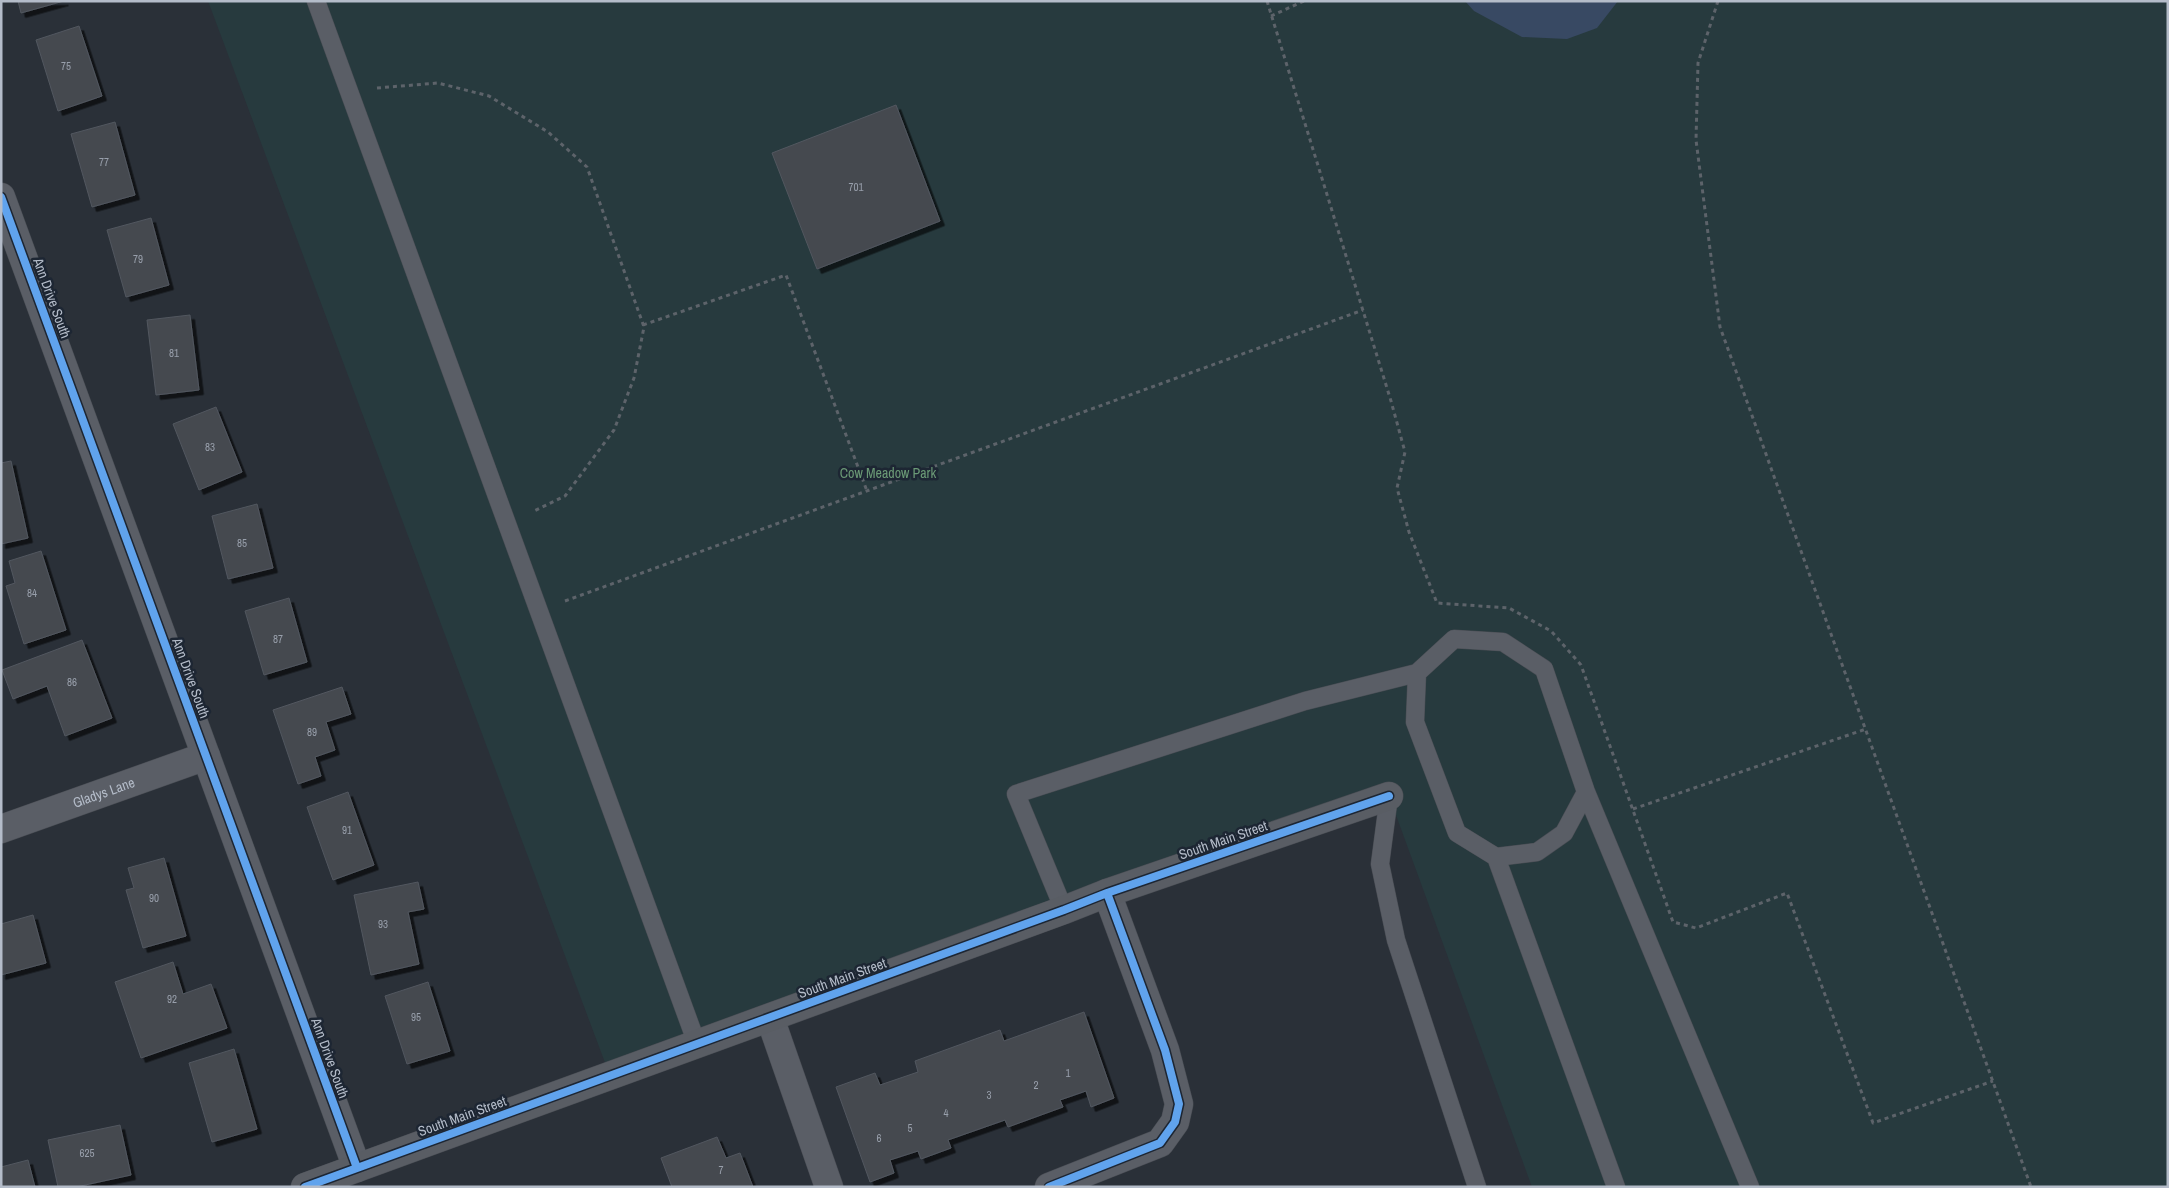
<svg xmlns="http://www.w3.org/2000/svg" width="2169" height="1188" font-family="'Archivo Narrow',sans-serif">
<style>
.green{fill:#273a3e}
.water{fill:#384963}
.building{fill:#444950;stroke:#52575f;filter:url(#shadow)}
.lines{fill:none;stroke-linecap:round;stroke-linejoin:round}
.lane-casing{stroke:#484c53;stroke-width:19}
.street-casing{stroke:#484c53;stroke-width:29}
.secondary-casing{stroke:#484c53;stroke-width:29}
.path{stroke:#5d636a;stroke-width:3;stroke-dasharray:4 4;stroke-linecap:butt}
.lane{stroke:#5a5e66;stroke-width:18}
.street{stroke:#5a5e66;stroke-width:28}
.secondary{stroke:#595d64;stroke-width:28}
.cycleway-casing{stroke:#1d2633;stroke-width:11}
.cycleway{stroke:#60a3ed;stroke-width:8}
.labels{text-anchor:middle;stroke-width:5;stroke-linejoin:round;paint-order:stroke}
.number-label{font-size:11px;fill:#989fab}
.street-label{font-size:14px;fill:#b4bcc9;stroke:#1d2633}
.park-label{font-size:14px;fill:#6b9a76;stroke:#1d2633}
</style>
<defs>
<filter id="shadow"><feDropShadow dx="4.5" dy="4.5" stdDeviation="0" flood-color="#0009"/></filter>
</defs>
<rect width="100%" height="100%" fill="#2a3038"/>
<path class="green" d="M208,1H2168V1187H1532L1389,796L610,1076Z"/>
<path class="water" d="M1465,1H1618L1597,28L1567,39L1522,37L1474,11Z"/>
<path class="building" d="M18,1H64L21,13Z
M79,26L102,96L58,111L36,40Z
M896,105L940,221L817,269L772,153Z
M115,122L135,195L92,207L71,134Z
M151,218L169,285L126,297L107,230Z
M190,315L199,390L156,395L147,320Z
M216,407L242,472L199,490L173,424Z
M11,461L28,538L1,544V463Z
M257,504L273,568L228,579L212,516Z
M41,551L66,630L24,644L6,586L15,583L9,561Z
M289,598L307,662L264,675L245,611Z
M82,640L112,718L65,736L47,686L13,699L2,670Z
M342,687L351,714L326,722L335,750L315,757L321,776L298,784L273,710Z
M348,792L374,865L333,880L307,807Z
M164,858L186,936L143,948L126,890L134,888L128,868Z
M418,882L424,909L408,912L419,964L371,975L354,895Z
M33,915L46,963L1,975V924Z
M173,962L183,994L211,984L227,1028L141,1058L115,982Z
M428,982L450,1051L407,1064L385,996Z
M1084,1012L1114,1098L1091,1107L1086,1091L1060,1100L1063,1107L1008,1127L1005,1120L948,1140L951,1148L921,1159L918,1151L890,1160L894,1173L870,1182L836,1087L875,1073L880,1085L918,1072L915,1061L1000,1030L1004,1041Z
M234,1049L257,1129L212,1142L189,1063Z
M120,1125L131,1175L76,1187H58L48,1140Z
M717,1137L726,1158L740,1153L753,1187H672L661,1158Z
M28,1160L35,1187H1V1167Z"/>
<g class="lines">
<defs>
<path id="lane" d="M316,1L697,1044
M1454,639L1503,642L1544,669L1586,792L1564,833L1537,852L1496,857L1457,833L1415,722L1417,673Z
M1586,792L1750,1187
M1389,796L1380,864L1396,940L1477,1187
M1496,857L1616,1187
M1064,910L1016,794L1305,701L1417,673"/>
<g id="street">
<path d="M1,197L357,1168"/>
<path id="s1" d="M1,829L206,756"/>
<path d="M770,1018L829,1187"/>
<path d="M1049,1187L1160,1143L1175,1122L1179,1104L1165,1050L1107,893"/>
</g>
<path id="secondary" d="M305,1187L1064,910L1107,893L1389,796"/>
</defs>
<use href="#lane" class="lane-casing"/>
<use href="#street" class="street-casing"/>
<use href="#secondary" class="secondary-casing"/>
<path class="path" d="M1267,1L1391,401L1405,452L1397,488L1409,532L1437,603L1509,608L1551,631L1581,665L1673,922L1696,928L1787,893L1873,1123L1993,1081
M1718,1L1698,63L1696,140L1720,327L2031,1187
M1271,16L1304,1
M377,88L438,83L489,96L548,132L587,167L644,327L634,378L614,430L565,496L532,512
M643,325L786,275L867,491
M565,601L1363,310
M1633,809L1866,729"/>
<use href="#lane" class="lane"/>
<use href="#street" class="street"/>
<use href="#secondary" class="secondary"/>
<defs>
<path id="cycleway" d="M1,197L357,1168
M305,1187L1064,910L1107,893L1389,796
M1049,1187L1160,1143L1175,1122L1179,1104L1165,1050L1107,893"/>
</defs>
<use href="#cycleway" class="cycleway-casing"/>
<use href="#cycleway" class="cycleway"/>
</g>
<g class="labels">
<g class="number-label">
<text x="66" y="70">75</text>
<text x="104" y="166">77</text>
<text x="856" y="191">701</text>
<text x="138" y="263">79</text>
<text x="174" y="357">81</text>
<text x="210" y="451">83</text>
<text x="242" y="547">85</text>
<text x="32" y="597">84</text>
<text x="278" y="643">87</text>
<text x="72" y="686">86</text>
<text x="312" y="736">89</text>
<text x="347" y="834">91</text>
<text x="154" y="902">90</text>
<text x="383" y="928">93</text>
<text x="172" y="1003">92</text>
<text x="416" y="1021">95</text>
<text x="1068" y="1077">1</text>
<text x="1036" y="1089">2</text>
<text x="989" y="1099">3</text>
<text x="946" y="1117">4</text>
<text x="910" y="1132">5</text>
<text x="879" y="1142">6</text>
<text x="87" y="1157">625</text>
<text x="721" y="1174">7</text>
</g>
<g class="street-label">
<text transform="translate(52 298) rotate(70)" y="5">Ann Drive South</text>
<text transform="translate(191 678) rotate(70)" y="5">Ann Drive South</text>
<text dy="5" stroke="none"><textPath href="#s1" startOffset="109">Gladys Lane</textPath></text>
<text transform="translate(1223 840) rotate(-19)" y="5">South Main Street</text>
<text transform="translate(842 978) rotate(-20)" y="5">South Main Street</text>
<text transform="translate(330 1058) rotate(70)" y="5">Ann Drive South</text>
<text transform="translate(462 1116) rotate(-20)" y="5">South Main Street</text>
</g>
<g class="park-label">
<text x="888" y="478">Cow Meadow Park</text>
</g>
</g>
<rect width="2169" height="1188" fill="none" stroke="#b4bcc9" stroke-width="5"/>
</svg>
